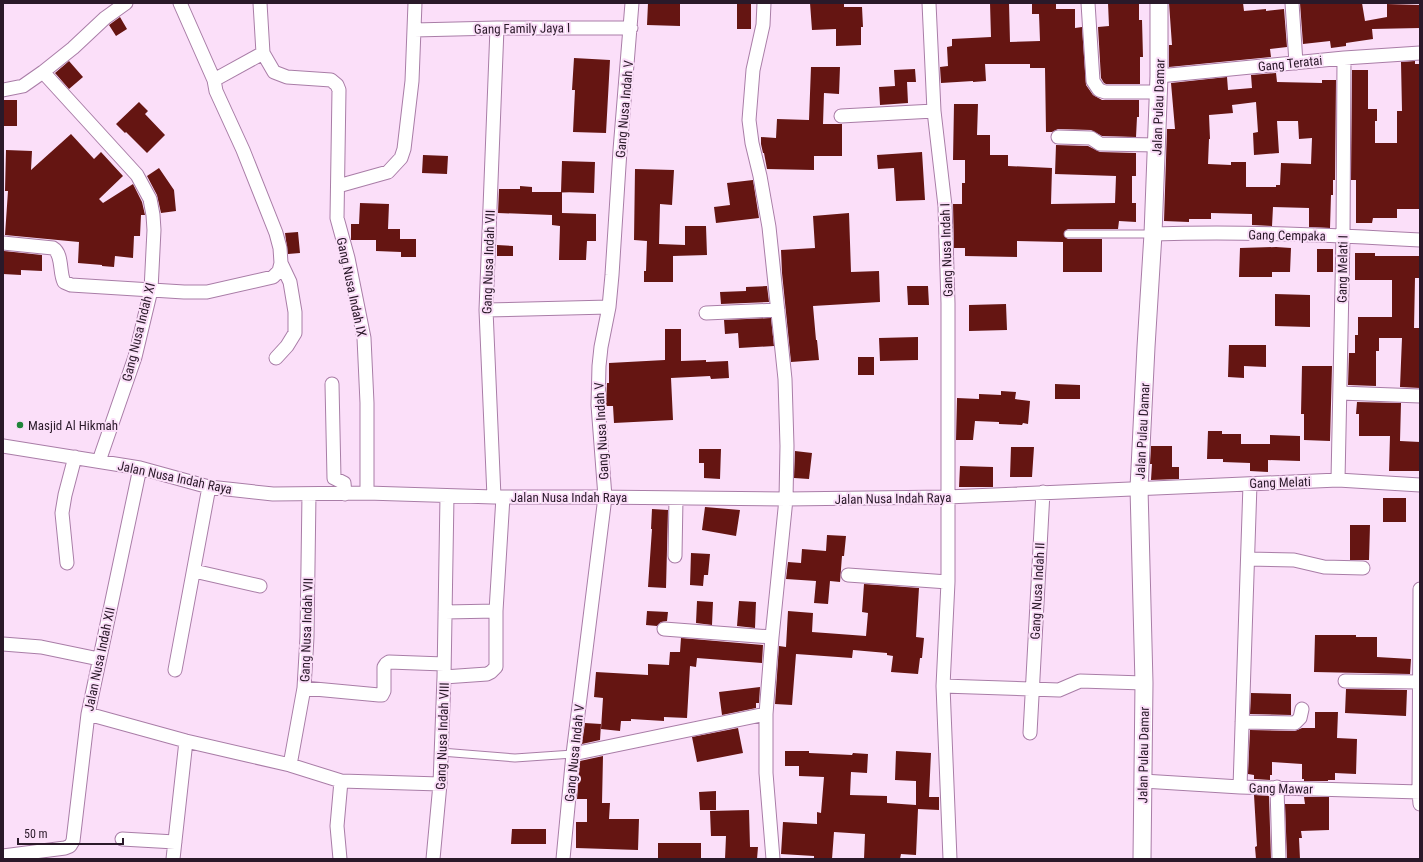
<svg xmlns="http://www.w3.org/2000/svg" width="1423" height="862" font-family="'Roboto Condensed',sans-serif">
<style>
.building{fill:#651512;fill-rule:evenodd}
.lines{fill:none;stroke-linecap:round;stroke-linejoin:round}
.service-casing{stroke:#a97da7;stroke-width:9}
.minor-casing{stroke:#a97da7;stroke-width:15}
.tertiary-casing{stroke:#a97da7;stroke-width:19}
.service{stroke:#fff;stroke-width:7}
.minor{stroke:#fff;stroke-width:13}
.tertiary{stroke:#fff;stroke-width:17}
.poi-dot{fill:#1f8539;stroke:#fbdff9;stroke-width:1.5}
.labels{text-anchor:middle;stroke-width:4;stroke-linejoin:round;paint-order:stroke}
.street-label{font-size:13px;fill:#2a1929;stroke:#fbdff9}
.poi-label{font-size:13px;fill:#2a1929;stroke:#fbdff9;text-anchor:start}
</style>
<rect width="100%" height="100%" fill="#fbdff9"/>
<path class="building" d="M648,3H680V26L647,25Z
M737,3H751V29H737Z
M810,3H844V7H862L863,27H861V45L836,46V29L812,30Z
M990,3H1009L1010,42L1040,41L1039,14H1032V3H1056V9H1075V28L1082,27L1086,85L1093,95L1102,100H1139V117H1137L1136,137L1102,136L1091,130L1058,129L1052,132H1046L1045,68H1030V64H985L986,81L973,82V81L941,83L940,67L948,66L947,47L952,46V39L991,37Z
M1108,3H1139V20H1142L1143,57H1140V84H1106L1104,83L1101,78L1098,27L1109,26Z
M1169,3H1243L1244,11L1266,9V11L1284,9L1287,47L1270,49L1271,57L1169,67V45H1172Z
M1300,3H1362L1365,21L1387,17V4L1420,5V28L1372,29L1373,39L1346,43V46L1331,48L1330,41L1303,44Z
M120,17L127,29L116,36L109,25Z
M574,58L610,60L606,133L573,132L575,90H572Z
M69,61L83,77L69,89L55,73Z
M1415,61V64H1420V209H1397V218H1373L1372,223H1356V180H1351L1352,70H1368V109H1377V121H1375V143H1397V111H1402L1401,62Z
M811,67H840L839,94L824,93L823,124H842V156H814V170L767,169L764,153H763L761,144V137L776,138L777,119L809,120Z
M915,69L916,82H907L908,103L880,105L879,87L895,86L894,70Z
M1276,73L1277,82L1322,83V80H1336L1335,180H1333V195H1331L1330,228L1309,227V208L1273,207L1272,226L1252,225V214L1211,213V219H1189V222L1164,221L1167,129H1175L1171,83L1227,77L1228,90L1252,88L1251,75ZM1256,102L1258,132L1253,133L1254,155L1279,153L1277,121H1298L1299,139L1312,138L1311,164L1281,163L1280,185H1276V187H1246V162H1231V165L1208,164L1209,139H1210L1209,115L1233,113L1232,105Z
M3,100H17V126H3Z
M139,102L148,111L145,114L165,135L147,153L126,132L125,133L116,124Z
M954,104H978L977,135H990V155H1008V166L1052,168L1051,204L1115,203L1116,176L1055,174L1056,145L1088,146L1100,152L1136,153V176H1132V203H1136V222L1119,221L1118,229H1068L1064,232V236L1068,239H1102V272H1063V242L1017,241V257L965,256V248H954L953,204H962V183H965V160H953Z
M71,134L94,159L101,152L123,176L99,199L103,203L133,184L142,202L145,215H141L140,236H134L133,258L115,256L114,267L102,266V265L78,263L79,242L5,235L8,191H5L6,150L32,151L31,170Z
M922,152L925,200L896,201L894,168L878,169L877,155Z
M423,155L448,156L447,174L422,173Z
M562,161L595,162L594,193L561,192Z
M159,168L174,190L176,211L161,213L157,195L147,176Z
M635,169L674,170L672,205L660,204L659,244L685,245V226H706L707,255L673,256V282H644V271H646L647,241L634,240Z
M753,180L759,218L716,223L714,207L730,205L727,183Z
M520,186L532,187V192H562V213L596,214V241H587L586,260H559L560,226L552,225V215L498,213L499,189H520Z
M360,203L389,204L388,229H400V239H416V257H401V252L376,251V240H351V224H359Z
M849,213L851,272L879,271L880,302L813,306L816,340H817L819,360L791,362L782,273L781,250L815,248L813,216Z
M298,232L300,253L288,254L285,233Z
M497,245L513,246V256H497Z
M1276,247L1291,248L1290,272H1272V277H1239L1240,248Z
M1317,249H1333V272H1317Z
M4,251L42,255V271L21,270V275L3,274V252Z
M1355,253H1375V256H1420V278H1415L1414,328H1420V388L1400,387L1402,338H1379V351H1376V386L1348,385L1349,353H1355V335H1358V317H1392V280H1355Z
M767,286L769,302L721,304L720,292L746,291V287Z
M907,286H928L929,305H908Z
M1275,294L1310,295V327L1275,326Z
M1006,304L1007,330L969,331V305Z
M771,318L774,346L739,348L738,333L725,334L724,320Z
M665,329H681V361L706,360V362L728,361L729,378L711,379L710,376L671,378L673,420L614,423L613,406H606L607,383H609V363L665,360Z
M918,337V360L880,361L879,338Z
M1229,345H1266V367L1244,366V378L1228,377Z
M858,357H874V375H858Z
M1302,366H1332L1330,441L1304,440V414H1301Z
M1055,384L1080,385V399H1055Z
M1001,391L1016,392L1015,399L1030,401L1028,424L1023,423L1022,425L999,424V422L975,421L973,440H956L957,398L979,399V394L1001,395Z
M1357,402L1401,403L1400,441L1420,442V471H1389L1390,436H1359V414H1356Z
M1208,431H1222V434H1241V444H1270V435L1300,436V461L1268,460V472L1250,471V463L1223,462V459H1207Z
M1151,446H1172V467H1179V479L1151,480L1152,464H1150Z
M1011,447H1034L1032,477H1010Z
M699,449H721L720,479L704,478V463H699Z
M795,451L812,453L809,479L794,478Z
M960,466L993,467V487H959Z
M1383,498H1406V522H1383Z
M705,507L740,510L736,536L702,530Z
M652,509L668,510L666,588L648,587L652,529H651Z
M1350,525H1370L1369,560H1350Z
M827,535L846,536L844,556H842L840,582L830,581L828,604L814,603L816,581L786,579L788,562L801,563L802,549L826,551Z
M691,553L710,554L708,575H704L703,586L690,585Z
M864,584L919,588L916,637L924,638L922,658H920L918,674L891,672L893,656L887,655V653L853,650L852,658L796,654L792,705L775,704L779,646L786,647L788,611L813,613L812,632L866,636L868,613L862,612Z
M697,601L713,602L712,625L696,623Z
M739,601L756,602L755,628L737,626Z
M647,611L668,612L667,621L661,622L657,626L646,625Z
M1315,635H1356V637H1377V657L1411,659L1410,674L1314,672Z
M681,638L763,645L762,663L697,658L696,667L690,666L687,718L664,717V721L631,719V721H621L620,731L601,729L603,698L594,697L596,672L648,675V664L669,665L670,652H680Z
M760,687L759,703H756V708L722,715L719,692Z
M1346,689L1407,690L1406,716L1345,713Z
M1251,693L1291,694V715L1250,714Z
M1315,712H1338L1337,738L1357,739L1356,774L1335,773V780H1328V781H1304V779H1302V764L1272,762V775H1270V780L1254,779V775L1248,774L1250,730L1295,731L1302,728H1315Z
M585,723L601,724L600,740L582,744Z
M738,728L743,753L697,762L692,737Z
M785,751H809V753L852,755L853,753L868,754L867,773L851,772L850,795L887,796V803L916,805V781L895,780L896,751L931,753L929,797H939V810L918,809L916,855L901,854L900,859H864L865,834L834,832L832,859H814V856L781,854L783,822L817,824V812L821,813L824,777L799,776V766H785Z
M603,756L602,803H610L609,819H639L638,850L576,848V822H587V799H577L580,761Z
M716,791V810H700L699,792Z
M1254,795L1269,796L1271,859H1256L1255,847L1257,846Z
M1304,797H1329V830L1301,831L1302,838H1299L1300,859H1287L1285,804H1305Z
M749,810L750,847H758L757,859H725L726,836H711L710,811Z
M512,829H546V844H511Z
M658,843H701V859H658Z"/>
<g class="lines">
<defs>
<path id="service" d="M1068,234H1153
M441,752L515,758L573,754"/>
<path id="minor" d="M180,3L214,80
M260,3L263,53L274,72L287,77L331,80L337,85L339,90L337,218L348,258L364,338L367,403V493
M764,3L763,25L753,70L749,120L752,143L760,176L769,227L785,379L787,446L786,499L772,637L766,714V773L773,859
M929,3L934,111L945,206L948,303V582L943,686L950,859
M1088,3L1093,81L1099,90L1105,92H1158
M1292,3L1296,63
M414,30L497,28H631
M43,72L137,175L150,199L153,215L154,230L151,290L135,357L99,461
M1159,76L1344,58L1420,53
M3,90L23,86L43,72L73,48L105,18L126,3
M841,116L934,111
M1058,137L1091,138L1100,144L1157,145
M338,186L388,172L401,158L404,149L412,81L415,3
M1153,234C1242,231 1331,235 1420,240
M3,243L53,248C63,254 59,272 64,282L71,285L184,292H207L273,277L279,271L281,263L280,248L276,233L243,150L216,91L214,80L263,53
M486,310L609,307
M706,313L778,310
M276,358L287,346L295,333V312L290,282L281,263
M332,384L334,478L344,483L345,494
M1340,393L1420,396
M3,446L140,468L209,487L273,494L367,493L494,497H594L786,499L947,497L1338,480L1420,485
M1338,480L1343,236L1344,58
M494,497L486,310L497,28
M675,556L676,498
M1248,559L1294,560L1324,567L1363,568
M67,563L62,513L65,495L75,457
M194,571L260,586
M848,575L948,582
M1420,589L1419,792L1420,804
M445,612L496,611L503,497
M664,629L772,637
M3,644L41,647L99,659
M175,670L209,487
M444,677L487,674L491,672L496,667V611
M1345,681L1419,682
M943,686L1059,690L1080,681L1144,683
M304,688L379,695H382L384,691V667L386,664L389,662L444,664
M88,714L186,741L290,765L341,781L440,784
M1242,722L1295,723L1300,718L1302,709
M1030,733L1043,492
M573,754L766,714
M290,765L304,688L307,637L309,494
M1143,781L1240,787L1420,792
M1240,787L1250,484
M1277,787L1279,859
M122,839L175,842
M3,856L65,848L70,846L73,841L88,714L140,468
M173,859L186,741
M340,859L337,826L341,781
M433,859L440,784L444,677L447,496
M563,859L573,754L605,497L598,405L599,366L601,347L609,307L612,275L620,150L632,3"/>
<path id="tertiary" d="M1142,859L1144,683L1139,488L1146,347L1153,234L1159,76V3"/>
</defs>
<use href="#service" class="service-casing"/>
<use href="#minor" class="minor-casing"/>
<use href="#tertiary" class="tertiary-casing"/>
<use href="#service" class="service"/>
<use href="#minor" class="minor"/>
<use href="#tertiary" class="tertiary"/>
</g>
<circle class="poi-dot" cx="20" cy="425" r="4"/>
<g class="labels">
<g class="street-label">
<text transform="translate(522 28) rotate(-1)" y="5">Gang Family Jaya I</text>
<text transform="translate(1290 63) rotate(-6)" y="5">Gang Teratai</text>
<text transform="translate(1158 107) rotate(-88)" y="5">Jalan Pulau Damar</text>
<text transform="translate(624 109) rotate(-85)" y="5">Gang Nusa Indah V</text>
<text transform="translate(1287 235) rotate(1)" y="5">Gang Cempaka</text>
<text transform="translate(946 250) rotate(-92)" y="5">Gang Nusa Indah I</text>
<text transform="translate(488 262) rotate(-88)" y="5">Gang Nusa Indah VII</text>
<text transform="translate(1342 269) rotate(-89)" y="5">Gang Melati I</text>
<text transform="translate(352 287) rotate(78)" y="5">Gang Nusa Indah IX</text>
<text transform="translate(138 332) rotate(-76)" y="5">Gang Nusa Indah XI</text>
<text transform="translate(601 431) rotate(-93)" y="5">Gang Nusa Indah V</text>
<text transform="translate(1142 431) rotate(-87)" y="5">Jalan Pulau Damar</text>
<text transform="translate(175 477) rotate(12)" y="5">Jalan Nusa Indah Raya</text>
<text transform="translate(1280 482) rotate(-2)" y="5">Gang Melati</text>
<text x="569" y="502">Jalan Nusa Indah Raya</text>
<text transform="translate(893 498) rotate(-1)" y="5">Jalan Nusa Indah Raya</text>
<text transform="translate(1037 591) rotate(-87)" y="5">Gang Nusa Indah II</text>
<text transform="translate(306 630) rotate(-88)" y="5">Gang Nusa Indah VII</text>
<text transform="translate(99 659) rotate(-78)" y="5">Jalan Nusa Indah XII</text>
<text transform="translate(442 736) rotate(-88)" y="5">Gang Nusa Indah VIII</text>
<text transform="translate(574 753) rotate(-84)" y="5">Gang Nusa Indah V</text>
<text transform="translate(1143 755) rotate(-89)" y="5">Jalan Pulau Damar</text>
<text transform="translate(1281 788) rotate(1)" y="5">Gang Mawar</text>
</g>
<g class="poi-label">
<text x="28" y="430">Masjid Al Hikmah</text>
</g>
</g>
<rect width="1423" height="862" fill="none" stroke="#2a1929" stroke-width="8"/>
<path d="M18 838v6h105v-6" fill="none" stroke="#2a1929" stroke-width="2"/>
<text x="24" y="838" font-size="12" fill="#2a1929" stroke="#fbdff9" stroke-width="3" paint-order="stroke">50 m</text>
</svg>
